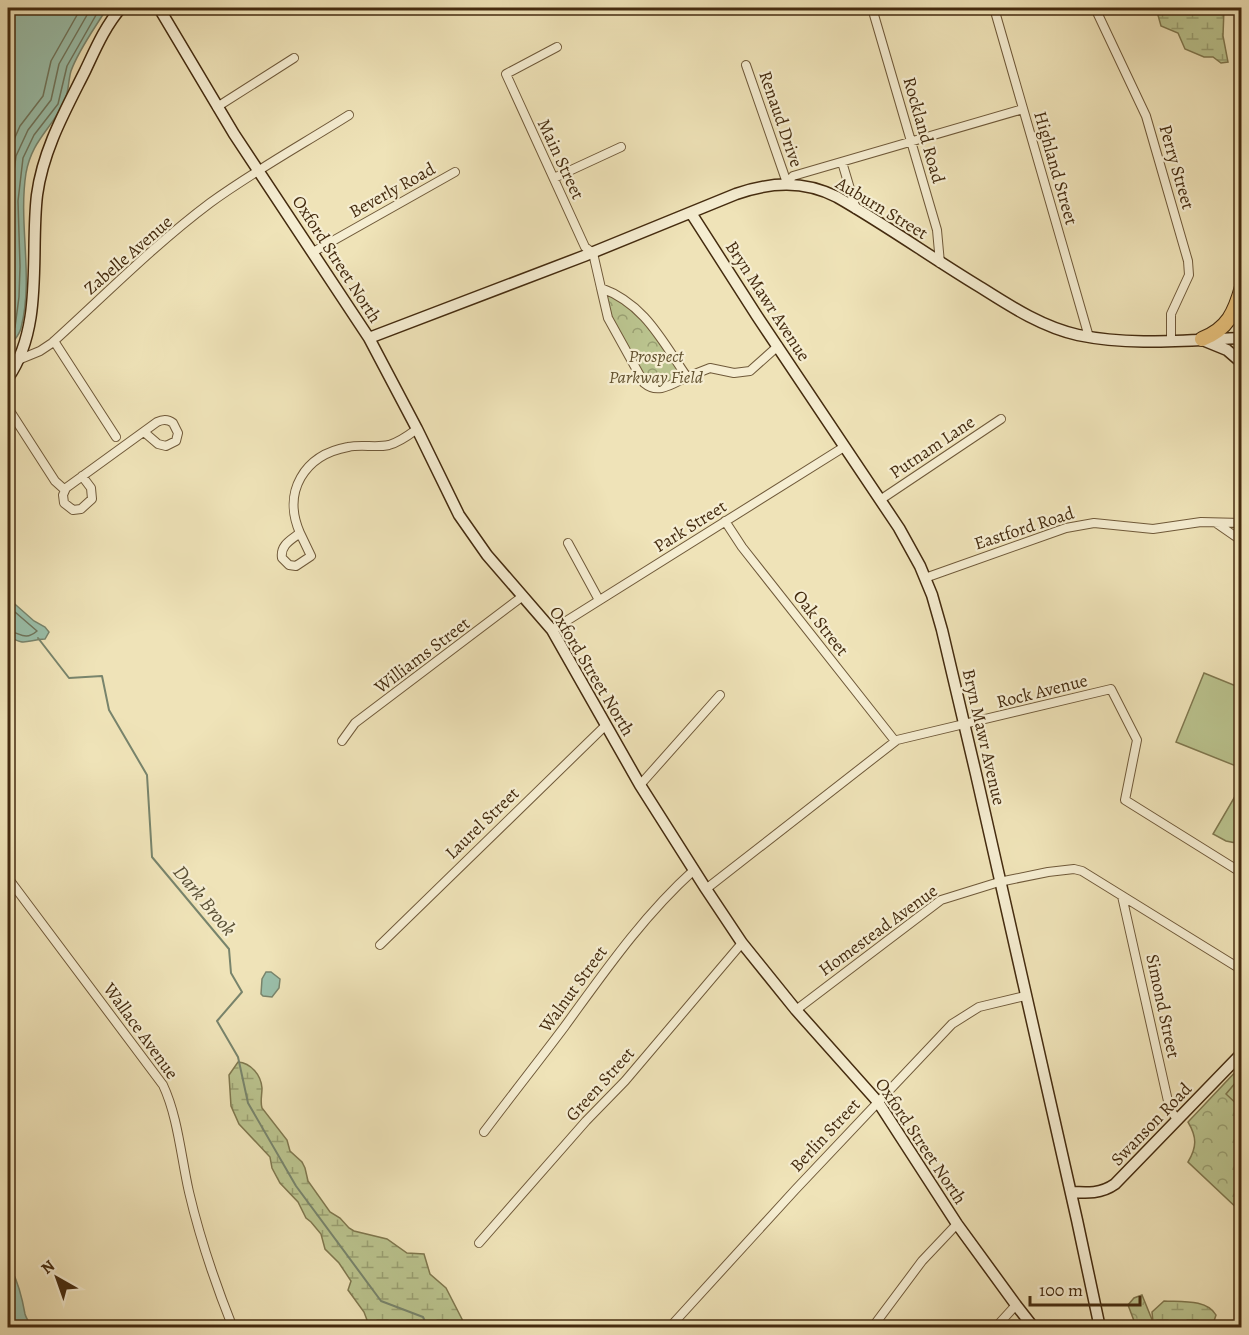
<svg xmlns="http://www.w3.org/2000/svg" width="1249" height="1335" font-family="Alegreya,serif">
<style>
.wetland{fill:url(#wetland-marsh);stroke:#7f774e;stroke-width:1.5}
.park{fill:url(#park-crowns);stroke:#7f774e;stroke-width:1.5}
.pitch{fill:#bac38e;stroke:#7f774e;stroke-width:1.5}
.water{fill:#9abfaa;stroke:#78846c;stroke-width:1.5}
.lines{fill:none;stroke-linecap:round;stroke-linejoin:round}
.shore{stroke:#6f755c;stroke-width:1.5}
.stream{stroke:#78846c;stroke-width:2}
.street-casing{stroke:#6f5939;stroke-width:10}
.secondary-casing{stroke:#442b0f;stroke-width:13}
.highway-casing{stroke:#442b0f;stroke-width:16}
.street{stroke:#f5edd1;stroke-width:8}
.secondary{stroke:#f5edd1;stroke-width:10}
.highway{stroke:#e8c27c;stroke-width:14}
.labels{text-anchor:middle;stroke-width:4.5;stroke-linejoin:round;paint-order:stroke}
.street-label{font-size:18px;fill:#442b0f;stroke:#f5edd1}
.park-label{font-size:18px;font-style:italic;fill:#62512f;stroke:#f5edd1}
.water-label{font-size:20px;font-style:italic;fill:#5a5036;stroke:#f5edd1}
</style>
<defs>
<pattern id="wetland-marsh" width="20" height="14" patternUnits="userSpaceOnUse" patternTransform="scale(1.5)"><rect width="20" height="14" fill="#bac38e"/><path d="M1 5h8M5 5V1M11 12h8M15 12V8" fill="none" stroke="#999f72"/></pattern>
<pattern id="park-crowns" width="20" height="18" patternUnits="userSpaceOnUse" patternTransform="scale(1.5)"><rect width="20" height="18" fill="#bac38e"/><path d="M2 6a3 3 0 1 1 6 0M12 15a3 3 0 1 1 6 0" fill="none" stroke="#999f72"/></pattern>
</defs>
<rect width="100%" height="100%" fill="#efe3b8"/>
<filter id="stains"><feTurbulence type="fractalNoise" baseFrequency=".00333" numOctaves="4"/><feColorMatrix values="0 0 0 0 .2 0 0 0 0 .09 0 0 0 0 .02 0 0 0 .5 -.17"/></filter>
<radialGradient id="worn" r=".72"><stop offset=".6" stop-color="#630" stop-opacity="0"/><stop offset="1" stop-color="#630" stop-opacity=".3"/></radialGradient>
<path class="wetland" d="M1156,8H1224L1223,36L1228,62L1221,63L1213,57H1204L1185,49L1178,33L1161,26Z
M238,1062C251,1063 261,1075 262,1088C262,1096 260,1101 262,1108L287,1140L290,1151L302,1162L305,1168L308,1181L330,1212L340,1218L349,1228L354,1231L387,1239L407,1253L424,1254L430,1274L446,1288L463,1321L471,1327L370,1328L364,1312L348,1290L351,1281L339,1263L325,1249L321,1234L311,1222L306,1218L298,1202L280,1183L272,1168L270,1157L239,1124L231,1106L229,1075Z
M1164,1301C1181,1302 1207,1299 1216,1315L1212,1327H1157L1153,1322L1152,1312Z"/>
<path class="park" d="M601,288L628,301L687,377L672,384L649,387L607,315Z
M1241,1066V1212L1188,1162C1197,1147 1197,1137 1188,1122Z
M1142,1295L1153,1322L1136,1326L1128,1305L1134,1298Z"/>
<path class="pitch" d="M1204,673L1241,688V768L1176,742Z
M1241,786H1242L1241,844L1226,841L1213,834Z
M1241,1076V1108L1226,1094Z"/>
<path class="water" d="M8,8H107C95,28 79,49 71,71C68,81 69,93 64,102C51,130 32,140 26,173C18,224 34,277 21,328C19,337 11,342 8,351Z
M8,598L34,621L45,627L49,632L45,639C27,640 23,647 8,635Z
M266,972H271L280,979L279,988L272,997L263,996L261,994L262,979Z
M8,1264C18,1279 22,1297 25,1314C26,1318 30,1324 32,1327H8Z"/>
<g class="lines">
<path class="shore" d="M8,153L20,126L43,96L51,61L81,8
M8,326L13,266L10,201L16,156L28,130L51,100L59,64L91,8
M8,339L15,327L19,297L20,266L18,201L23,158L34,135L58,104L67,66L100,8
M8,606L37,631C24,642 20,632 8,631"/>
<path class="stream" d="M38,638L69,678L102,676L109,710L147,775L152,857L229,949L231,973L242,992L217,1021L238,1057L248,1103L296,1186L381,1301L423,1317L428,1328"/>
<defs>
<path id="street" d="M872,8L937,230L940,263
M994,8L1089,337
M1095,8L1146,116L1188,261L1189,275L1171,314V340
M557,47L506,74L585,247L593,253L601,288C645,304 662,341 687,377C672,384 658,395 644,383L608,318L601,288
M746,65L787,183
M217,107L294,58
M842,162L856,209
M554,178L621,147
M787,183L793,176L1023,109
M313,252L455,172
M54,341L116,437
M18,360L40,351L52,343C104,296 154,245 210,203C254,171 303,144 349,115
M687,377L710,368L734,373L750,371L778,346
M8,408L55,481L65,490
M82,476L91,488L92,499L81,509L73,510L64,503L63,495L66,488L157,422C163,419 168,419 173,423L178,433L176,441L166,446L158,444L144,432
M880,500L1001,419
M725,521L742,547L895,741
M1216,523L1242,541
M300,533L311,556L296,566L289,565L282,558C280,545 291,540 300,533C282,492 304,455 348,447C362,444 375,448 389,445C400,442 409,435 417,429
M568,543L599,600
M925,578L1066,528L1094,523L1153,529L1201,522L1242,523
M552,630L844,447
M342,741L355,723L523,596
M640,785L720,695
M8,878L163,1085C178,1117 181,1157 189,1192C200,1239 215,1283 233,1328
M706,889L897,740L1111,689L1137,740L1125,800L1242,873
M1122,896L1170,1110L1178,1120
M380,945L606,725
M796,1010L941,900L999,882L1048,872L1074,869L1082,871L1242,970
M484,1132C511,1096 538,1062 565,1026C605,971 643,916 694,870
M479,1243L586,1121L625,1081L742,943
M669,1328L795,1190L952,1024L979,1007L1025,996
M872,1328L922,1261L957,1224
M995,1328L1016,1305"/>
<path id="secondary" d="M159,8L234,134L369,338L417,429L459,515L487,555L552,630L640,785L706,889L742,943L796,1010L878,1102L957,1224L1016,1305L1034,1328
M691,213L757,316L899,528L920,566L932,595L942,630L976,774L1077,1220L1100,1328
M369,338L584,256L736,194C771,182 803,180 837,197C886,225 932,258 980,287C1010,306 1042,327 1078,335C1131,346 1187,340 1242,338
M1205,341L1227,350L1242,363
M8,378C44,326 30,254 37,195C43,150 65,111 85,71C95,50 105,26 121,8
M1071,1192C1087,1193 1101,1194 1115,1184L1242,1053"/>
<path id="highway" d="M1202,339C1228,329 1235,312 1242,287"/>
</defs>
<use href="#street" class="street-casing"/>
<use href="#secondary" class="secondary-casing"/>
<use href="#highway" class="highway-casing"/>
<use href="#street" class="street"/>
<use href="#secondary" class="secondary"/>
<use href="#highway" class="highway"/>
</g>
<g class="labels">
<g class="street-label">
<text transform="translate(781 119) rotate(71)" y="6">Renaud Drive</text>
<text transform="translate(924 130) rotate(74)" y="6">Rockland Road</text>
<text transform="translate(561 159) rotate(65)" y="6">Main Street</text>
<text transform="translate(1177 167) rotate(74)" y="6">Perry Street</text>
<text transform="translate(1056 168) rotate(74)" y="6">Highland Street</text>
<text transform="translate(392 190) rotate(-29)" y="6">Beverly Road</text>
<text transform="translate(882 208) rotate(31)" y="6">Auburn Street</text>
<text transform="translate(128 255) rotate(-41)" y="6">Zabelle Avenue</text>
<text transform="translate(337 259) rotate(57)" y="6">Oxford Street North</text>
<text transform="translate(768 301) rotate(57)" y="6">Bryn Mawr Avenue</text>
<text transform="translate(932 447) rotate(-34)" y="6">Putnam Lane</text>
<text transform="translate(690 526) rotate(-32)" y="6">Park Street</text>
<text transform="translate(1024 528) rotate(-18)" y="6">Eastford Road</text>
<text transform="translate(821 623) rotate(52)" y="6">Oak Street</text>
<text transform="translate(422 655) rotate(-37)" y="6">Williams Street</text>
<text transform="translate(592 671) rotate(59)" y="6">Oxford Street North</text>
<text transform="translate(1042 691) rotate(-14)" y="6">Rock Avenue</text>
<text transform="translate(984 737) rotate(77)" y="6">Bryn Mawr Avenue</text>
<text transform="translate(482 823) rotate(-44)" y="6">Laurel Street</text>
<text transform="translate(878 930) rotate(-36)" y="6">Homestead Avenue</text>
<text transform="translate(573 989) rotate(-54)" y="6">Walnut Street</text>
<text transform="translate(1163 1006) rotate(78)" y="6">Simond Street</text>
<text transform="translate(141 1031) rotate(54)" y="6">Wallace Avenue</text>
<text transform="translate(600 1084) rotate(-48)" y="6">Green Street</text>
<text transform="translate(1151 1124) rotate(-46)" y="6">Swanson Road</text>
<text transform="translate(825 1135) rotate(-47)" y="6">Berlin Street</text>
<text transform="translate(921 1141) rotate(56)" y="6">Oxford Street North</text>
</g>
<g class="park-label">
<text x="656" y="362">Prospect<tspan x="656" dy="21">Parkway Field</tspan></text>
</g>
<g class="water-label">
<text transform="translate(205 900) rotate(50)" y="7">Dark Brook</text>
</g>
</g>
<rect width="1249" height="1335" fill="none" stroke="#efe3b8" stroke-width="30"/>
<rect x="9" y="9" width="1231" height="1317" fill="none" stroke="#442b0f" stroke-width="3"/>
<rect x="15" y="15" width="1219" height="1305" fill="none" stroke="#442b0f" stroke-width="1.5"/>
<g transform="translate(57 1278) rotate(320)" stroke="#f5edd1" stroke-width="4.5" paint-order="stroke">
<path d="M0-4.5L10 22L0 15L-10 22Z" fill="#442b0f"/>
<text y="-9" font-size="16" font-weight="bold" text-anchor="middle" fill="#442b0f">N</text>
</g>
<path d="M1030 1296v9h110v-9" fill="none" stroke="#442b0f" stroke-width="3"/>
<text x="1039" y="1296" font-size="18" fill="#442b0f" stroke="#f5edd1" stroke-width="4.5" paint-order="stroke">100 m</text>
<rect width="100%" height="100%" filter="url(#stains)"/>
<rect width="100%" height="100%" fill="url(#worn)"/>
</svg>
